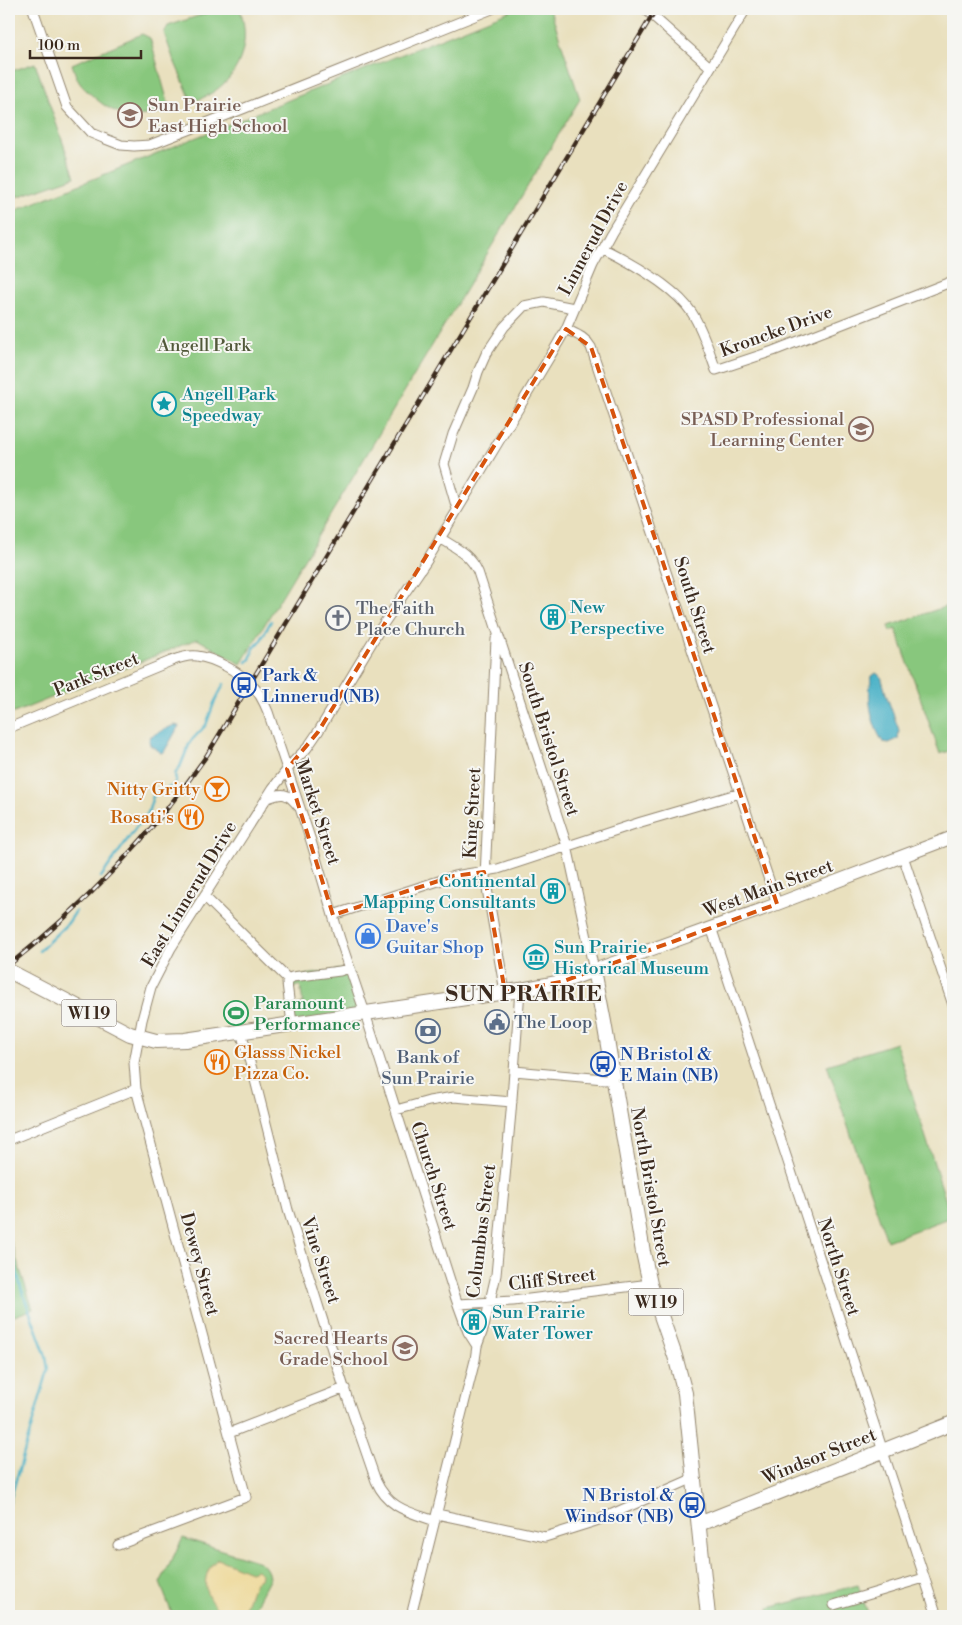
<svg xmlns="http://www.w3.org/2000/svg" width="962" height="1625" font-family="'Libre Bodoni',serif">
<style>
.green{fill:#88c77d;stroke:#62784e}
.sand{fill:#eeda9e;stroke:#94825e}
.water{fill:#47b0c6;stroke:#416d72}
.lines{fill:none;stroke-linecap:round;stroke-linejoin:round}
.stream{stroke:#47b0c6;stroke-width:2.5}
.minor-casing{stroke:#92856e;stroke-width:11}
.secondary-casing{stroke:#92856e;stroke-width:14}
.primary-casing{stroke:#92856e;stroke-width:16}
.minor{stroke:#fff;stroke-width:9}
.secondary{stroke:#fff;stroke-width:12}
.primary{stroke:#fff;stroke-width:14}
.rail-casing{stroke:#3b2a1e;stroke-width:4.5}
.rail{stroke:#f6f6f2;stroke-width:2.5;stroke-dasharray:8;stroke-linecap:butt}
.marked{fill:none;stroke:#d7540e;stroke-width:4;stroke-dasharray:10 6;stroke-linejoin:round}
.labels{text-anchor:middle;stroke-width:4;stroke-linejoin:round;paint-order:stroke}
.shield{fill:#f6f6f2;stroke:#73675e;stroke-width:1}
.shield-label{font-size:16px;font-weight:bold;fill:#3b2a1e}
.education-label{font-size:18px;fill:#785e54;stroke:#f6f6f2;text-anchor:end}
.street-label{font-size:18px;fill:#3b2a1e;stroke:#f6f6f2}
.park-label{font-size:18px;fill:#52593a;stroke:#f6f6f2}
.culture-label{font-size:18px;fill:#0d838f;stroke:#f6f6f2;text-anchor:start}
.worship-label{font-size:18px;fill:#5b616d;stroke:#f6f6f2;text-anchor:start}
.transit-label{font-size:18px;fill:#164399;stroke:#f6f6f2;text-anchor:start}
.food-label{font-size:18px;fill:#c56008;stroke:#f6f6f2;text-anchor:end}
.shop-label{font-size:18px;fill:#366cbe;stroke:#f6f6f2;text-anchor:start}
.leisure-label{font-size:18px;fill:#27864d;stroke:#f6f6f2;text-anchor:start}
.service-label{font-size:18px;fill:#4e5e75;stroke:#f6f6f2;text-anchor:start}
.district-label{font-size:22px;font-weight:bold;letter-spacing:1px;fill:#3b2a1e;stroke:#f6f6f2}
</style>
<rect width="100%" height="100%" fill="#f6f6f2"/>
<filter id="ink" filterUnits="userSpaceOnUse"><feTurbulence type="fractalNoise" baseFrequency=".02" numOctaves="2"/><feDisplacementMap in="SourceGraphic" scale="10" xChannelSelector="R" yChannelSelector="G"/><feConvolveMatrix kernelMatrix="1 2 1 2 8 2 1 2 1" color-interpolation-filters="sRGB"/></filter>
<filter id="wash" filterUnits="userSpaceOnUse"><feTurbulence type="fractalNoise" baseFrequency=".0096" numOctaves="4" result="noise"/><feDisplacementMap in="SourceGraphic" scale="20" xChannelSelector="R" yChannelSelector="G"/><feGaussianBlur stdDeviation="1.12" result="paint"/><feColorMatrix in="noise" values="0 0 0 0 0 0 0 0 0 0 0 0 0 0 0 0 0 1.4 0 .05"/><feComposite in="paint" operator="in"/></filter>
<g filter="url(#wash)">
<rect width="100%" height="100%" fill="#e9e0be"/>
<path class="green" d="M219,9H240C254,50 234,89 192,102L173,58L164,33L168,26Z
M514,9H550L580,99L241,664L197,639L9,715V213Z
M142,34L150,38L170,110C139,119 117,119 93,96C88,92 83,88 79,82C76,77 74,70 72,64Z
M35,63L75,177L17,197L9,174V72Z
M953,604V750L940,754L896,629L890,631L889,626Z
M350,968L365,1013L292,1024L290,1009L303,1003L300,985L288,991L292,977Z
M896,1043L951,1217L887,1241L827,1065Z
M9,1236L33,1309L9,1318Z
M183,1538L260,1562C266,1567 269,1572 269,1580L250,1616H173L160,1583Z
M858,1585L869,1616H770L769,1608Z"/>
<path class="sand" d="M218,1559L250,1572L257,1570L261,1574L260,1579L255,1582L242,1615C210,1620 192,1578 218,1559Z"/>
<path class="water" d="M876,673L881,676L887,697L899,730L898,739L889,743L883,742C871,724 866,696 872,676Z
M174,725L179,726L164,752L161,753L150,745L149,740L151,736Z"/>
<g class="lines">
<path class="stream" d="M247,662L250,659L254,648L260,642L271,621
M101,877L137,826L148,813L153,796L172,786L176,781L175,774L180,767L190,742L206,725L214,703L224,684
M39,951L68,923L76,911
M9,1240L21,1288L46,1356L48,1370L9,1504"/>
</g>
</g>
<g filter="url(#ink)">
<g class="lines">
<defs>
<path id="minor" d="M33,9L67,107L91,133L103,138L121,145L134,146L150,145L245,108L492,9
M645,9L710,67
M602,248C630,262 675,287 692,313C703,330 709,351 716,370L773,351L953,281
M566,329C576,334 585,337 591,347L777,904
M457,509L444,464L453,434L473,388L478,372L486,354L504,327L524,306L544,302L574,308
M440,538C456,548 470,554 478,572L567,846L594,970
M496,639L485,877L505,992
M9,728L171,661C179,658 189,655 197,656C214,658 241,673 252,685C260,693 264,702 268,712L311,841L340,939L365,1013L456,1299L468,1332L477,1346
M266,799C282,792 287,792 298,806
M903,856L953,1005
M204,896L289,980
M333,915L454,876L498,869L641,822L740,793
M711,927L937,1616
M292,1024L287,983L292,977L340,971L350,968
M241,1032L254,1076L288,1210L346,1394L376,1481C388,1508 409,1512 435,1521
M514,1071L604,1079L614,1078
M396,1110L429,1101L454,1097L512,1102
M9,1140L136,1089
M458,1304L513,1301L650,1284
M229,1433L345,1388
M437,1514L545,1537L596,1521L694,1478
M118,1545L246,1497L136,1089L134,1063L142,1020L151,987L171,948L273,788L294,761L307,748L318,732L380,629L426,562L558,343L566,329L593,265L611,232L746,9
M834,1605L924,1578
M411,1616L475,1360L477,1346L484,1327L496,1275L511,1112L520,990"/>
<path id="secondary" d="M594,970L777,904L953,837"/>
<path id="primary" d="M9,971L130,1034L156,1041L185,1040L520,990L561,982L594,970L604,1022L643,1252L650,1284L675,1356L685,1393L708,1616
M699,1524L953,1423"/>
</defs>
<use href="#minor" class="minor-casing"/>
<use href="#secondary" class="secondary-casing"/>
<use href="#primary" class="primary-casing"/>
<use href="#minor" class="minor"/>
<use href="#secondary" class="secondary"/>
<use href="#primary" class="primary"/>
<defs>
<path id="rail" d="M9,965C85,905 152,835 207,755L656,9"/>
</defs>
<use href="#rail" class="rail-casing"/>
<use href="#rail" class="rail"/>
</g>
</g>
<path class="marked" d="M566,329L591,347L777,904L561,982L505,992L484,872L454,876L333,915L287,769L318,732Z"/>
<defs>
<symbol id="school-ring" viewBox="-11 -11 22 22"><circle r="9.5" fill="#f6f6f2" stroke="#8d6e63" stroke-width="1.5"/><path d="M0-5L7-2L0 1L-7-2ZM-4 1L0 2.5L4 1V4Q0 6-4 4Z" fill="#8d6e63"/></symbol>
<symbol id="sight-ring" viewBox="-11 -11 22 22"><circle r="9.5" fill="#f6f6f2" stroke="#0f9aa8" stroke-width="1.5"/><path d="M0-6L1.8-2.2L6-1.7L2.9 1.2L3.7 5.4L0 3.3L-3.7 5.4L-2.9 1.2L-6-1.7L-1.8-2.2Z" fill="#0f9aa8"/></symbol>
<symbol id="building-ring" viewBox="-11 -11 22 22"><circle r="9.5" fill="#f6f6f2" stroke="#0f9aa8" stroke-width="1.5"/><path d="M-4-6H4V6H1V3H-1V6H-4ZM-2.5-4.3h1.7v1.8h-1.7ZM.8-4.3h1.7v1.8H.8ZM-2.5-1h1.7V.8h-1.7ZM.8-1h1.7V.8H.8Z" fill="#0f9aa8"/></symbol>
<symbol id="church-ring" viewBox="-11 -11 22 22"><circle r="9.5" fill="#f6f6f2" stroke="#6b7280" stroke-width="1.5"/><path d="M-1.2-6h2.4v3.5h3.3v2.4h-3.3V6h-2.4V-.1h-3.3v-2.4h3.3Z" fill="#6b7280"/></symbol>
<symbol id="bus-ring" viewBox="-11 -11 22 22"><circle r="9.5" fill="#f6f6f2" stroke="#1a4fb4" stroke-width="1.5"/><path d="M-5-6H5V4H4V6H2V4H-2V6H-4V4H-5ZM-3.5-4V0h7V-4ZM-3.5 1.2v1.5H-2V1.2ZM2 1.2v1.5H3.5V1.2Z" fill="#1a4fb4"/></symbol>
<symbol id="bar-ring" viewBox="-11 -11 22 22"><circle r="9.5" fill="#f6f6f2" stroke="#e8710a" stroke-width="1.5"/><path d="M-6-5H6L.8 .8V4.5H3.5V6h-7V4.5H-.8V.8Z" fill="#e8710a"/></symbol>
<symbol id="restaurant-ring" viewBox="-11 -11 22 22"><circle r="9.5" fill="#f6f6f2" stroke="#e8710a" stroke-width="1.5"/><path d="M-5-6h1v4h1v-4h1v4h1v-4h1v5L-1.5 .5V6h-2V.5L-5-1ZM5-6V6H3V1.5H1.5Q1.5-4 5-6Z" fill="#e8710a"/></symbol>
<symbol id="shop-ring" viewBox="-11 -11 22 22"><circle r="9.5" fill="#f6f6f2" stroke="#3f7fe0" stroke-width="1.5"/><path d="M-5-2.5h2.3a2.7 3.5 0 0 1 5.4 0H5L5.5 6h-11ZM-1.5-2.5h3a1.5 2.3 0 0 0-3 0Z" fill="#3f7fe0"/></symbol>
<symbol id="museum-ring" viewBox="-11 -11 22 22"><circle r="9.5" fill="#f6f6f2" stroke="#0f9aa8" stroke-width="1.5"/><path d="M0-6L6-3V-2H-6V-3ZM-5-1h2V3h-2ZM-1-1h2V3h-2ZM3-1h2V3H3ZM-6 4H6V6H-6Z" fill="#0f9aa8"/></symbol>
<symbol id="stadium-ring" viewBox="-11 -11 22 22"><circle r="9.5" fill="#f6f6f2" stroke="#2e9e5b" stroke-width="1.5"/><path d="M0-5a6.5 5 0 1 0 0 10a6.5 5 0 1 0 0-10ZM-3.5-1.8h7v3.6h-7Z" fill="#2e9e5b"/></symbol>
<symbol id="civic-ring" viewBox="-11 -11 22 22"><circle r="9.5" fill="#f6f6f2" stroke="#5c6f8a" stroke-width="1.5"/><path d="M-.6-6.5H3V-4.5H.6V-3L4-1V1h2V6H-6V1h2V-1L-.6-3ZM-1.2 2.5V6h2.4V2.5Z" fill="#5c6f8a"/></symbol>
<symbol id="bank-ring" viewBox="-11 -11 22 22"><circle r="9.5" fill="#f6f6f2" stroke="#5c6f8a" stroke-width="1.5"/><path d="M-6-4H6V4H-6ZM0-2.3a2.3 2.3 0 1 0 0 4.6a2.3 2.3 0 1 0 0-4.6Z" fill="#5c6f8a"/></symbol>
</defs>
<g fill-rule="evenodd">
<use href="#school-ring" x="116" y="101" width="28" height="28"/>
<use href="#sight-ring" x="150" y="390" width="28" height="28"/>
<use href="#school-ring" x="847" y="415" width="28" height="28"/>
<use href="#building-ring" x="539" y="603" width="28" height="28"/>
<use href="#church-ring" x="324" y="604" width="28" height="28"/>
<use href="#bus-ring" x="230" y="671" width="28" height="28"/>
<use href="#bar-ring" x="203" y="775" width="28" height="28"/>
<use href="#restaurant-ring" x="177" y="803" width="28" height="28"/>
<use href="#building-ring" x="539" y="877" width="28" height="28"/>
<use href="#shop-ring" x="354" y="922" width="28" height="28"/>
<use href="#museum-ring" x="522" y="943" width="28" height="28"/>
<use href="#stadium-ring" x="222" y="999" width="28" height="28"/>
<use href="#civic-ring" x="483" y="1008" width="28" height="28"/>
<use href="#bank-ring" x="414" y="1017" width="28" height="28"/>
<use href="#restaurant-ring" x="203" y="1048" width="28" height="28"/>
<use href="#bus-ring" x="589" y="1050" width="28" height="28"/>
<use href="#building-ring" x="460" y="1308" width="28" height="28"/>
<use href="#school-ring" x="391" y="1334" width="28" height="28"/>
<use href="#bus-ring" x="678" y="1491" width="28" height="28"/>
</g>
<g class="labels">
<g class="shield">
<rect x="61.5" y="999.5" width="55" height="27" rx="4"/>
<rect x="628.5" y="1288.5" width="55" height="27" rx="4"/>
</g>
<g class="shield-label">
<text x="89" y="1019">WI 19</text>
<text x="656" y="1308">WI 19</text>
</g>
<g class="education-label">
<text x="148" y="111" text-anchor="start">Sun Prairie<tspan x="148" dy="21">East High School</tspan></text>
<text x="844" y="425">SPASD Professional<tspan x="844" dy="21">Learning Center</tspan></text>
<text x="388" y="1344">Sacred Hearts<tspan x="388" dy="21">Grade School</tspan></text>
</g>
<g class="street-label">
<text transform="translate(593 238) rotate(-62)" y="6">Linnerud Drive</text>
<text transform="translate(776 331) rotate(-20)" y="6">Kroncke Drive</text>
<text transform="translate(695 605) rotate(72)" y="6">South Street</text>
<text transform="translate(96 674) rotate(-22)" y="6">Park Street</text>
<text transform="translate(549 739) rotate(72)" y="6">South Bristol Street</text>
<text transform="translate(318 812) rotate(72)" y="6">Market Street</text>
<text transform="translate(472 813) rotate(-87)" y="6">King Street</text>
<text transform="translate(768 888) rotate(-20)" y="6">West Main Street</text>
<text transform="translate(189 894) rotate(-59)" y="6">East Linnerud Drive</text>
<text transform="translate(434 1176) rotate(72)" y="6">Church Street</text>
<text transform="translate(651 1187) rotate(80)" y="6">North Bristol Street</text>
<text transform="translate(481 1231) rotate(-83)" y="6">Columbus Street</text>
<text transform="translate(321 1260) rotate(72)" y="6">Vine Street</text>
<text transform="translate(200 1264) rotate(75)" y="6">Dewey Street</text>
<text transform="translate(839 1267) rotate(72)" y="6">North Street</text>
<text transform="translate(552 1279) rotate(-7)" y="6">Cliff Street</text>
<text transform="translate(819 1456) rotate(-22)" y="6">Windsor Street</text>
</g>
<g class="park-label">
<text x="204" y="351">Angell Park</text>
</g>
<g class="culture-label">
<text x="182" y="400">Angell Park<tspan x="182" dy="21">Speedway</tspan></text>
<text x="570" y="613">New<tspan x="570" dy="21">Perspective</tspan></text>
<text x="536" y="887" text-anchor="end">Continental<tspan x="536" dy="21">Mapping Consultants</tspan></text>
<text x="554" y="953">Sun Prairie<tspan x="554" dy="21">Historical Museum</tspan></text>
<text x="492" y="1318">Sun Prairie<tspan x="492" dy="21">Water Tower</tspan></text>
</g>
<g class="worship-label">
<text x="356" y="614">The Faith<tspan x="356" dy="21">Place Church</tspan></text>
</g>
<g class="transit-label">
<text x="262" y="681">Park &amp;<tspan x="262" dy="21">Linnerud (NB)</tspan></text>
<text x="620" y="1060">N Bristol &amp;<tspan x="620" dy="21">E Main (NB)</tspan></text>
<text x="674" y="1501" text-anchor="end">N Bristol &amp;<tspan x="674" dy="21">Windsor (NB)</tspan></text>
</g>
<g class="food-label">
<text x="200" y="795">Nitty Gritty</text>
<text x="174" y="823">Rosati's</text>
<text x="234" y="1058" text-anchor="start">Glasss Nickel<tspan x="234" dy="21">Pizza Co.</tspan></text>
</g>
<g class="shop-label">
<text x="386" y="932">Dave's<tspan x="386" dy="21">Guitar Shop</tspan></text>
</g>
<g class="leisure-label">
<text x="254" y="1009">Paramount<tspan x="254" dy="21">Performance</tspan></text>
</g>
<g class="service-label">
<text x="514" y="1028">The Loop</text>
<text x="428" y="1063" text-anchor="middle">Bank of<tspan x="428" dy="21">Sun Prairie</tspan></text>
</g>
<g class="district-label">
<text x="524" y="1001">SUN PRAIRIE</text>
</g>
</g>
<rect width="962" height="1625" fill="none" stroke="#f6f6f2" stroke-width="30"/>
<path d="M30 50v8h111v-8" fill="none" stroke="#3b2a1e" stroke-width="2.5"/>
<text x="38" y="50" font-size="15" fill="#3b2a1e" stroke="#f6f6f2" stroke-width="4" paint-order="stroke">100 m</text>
</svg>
